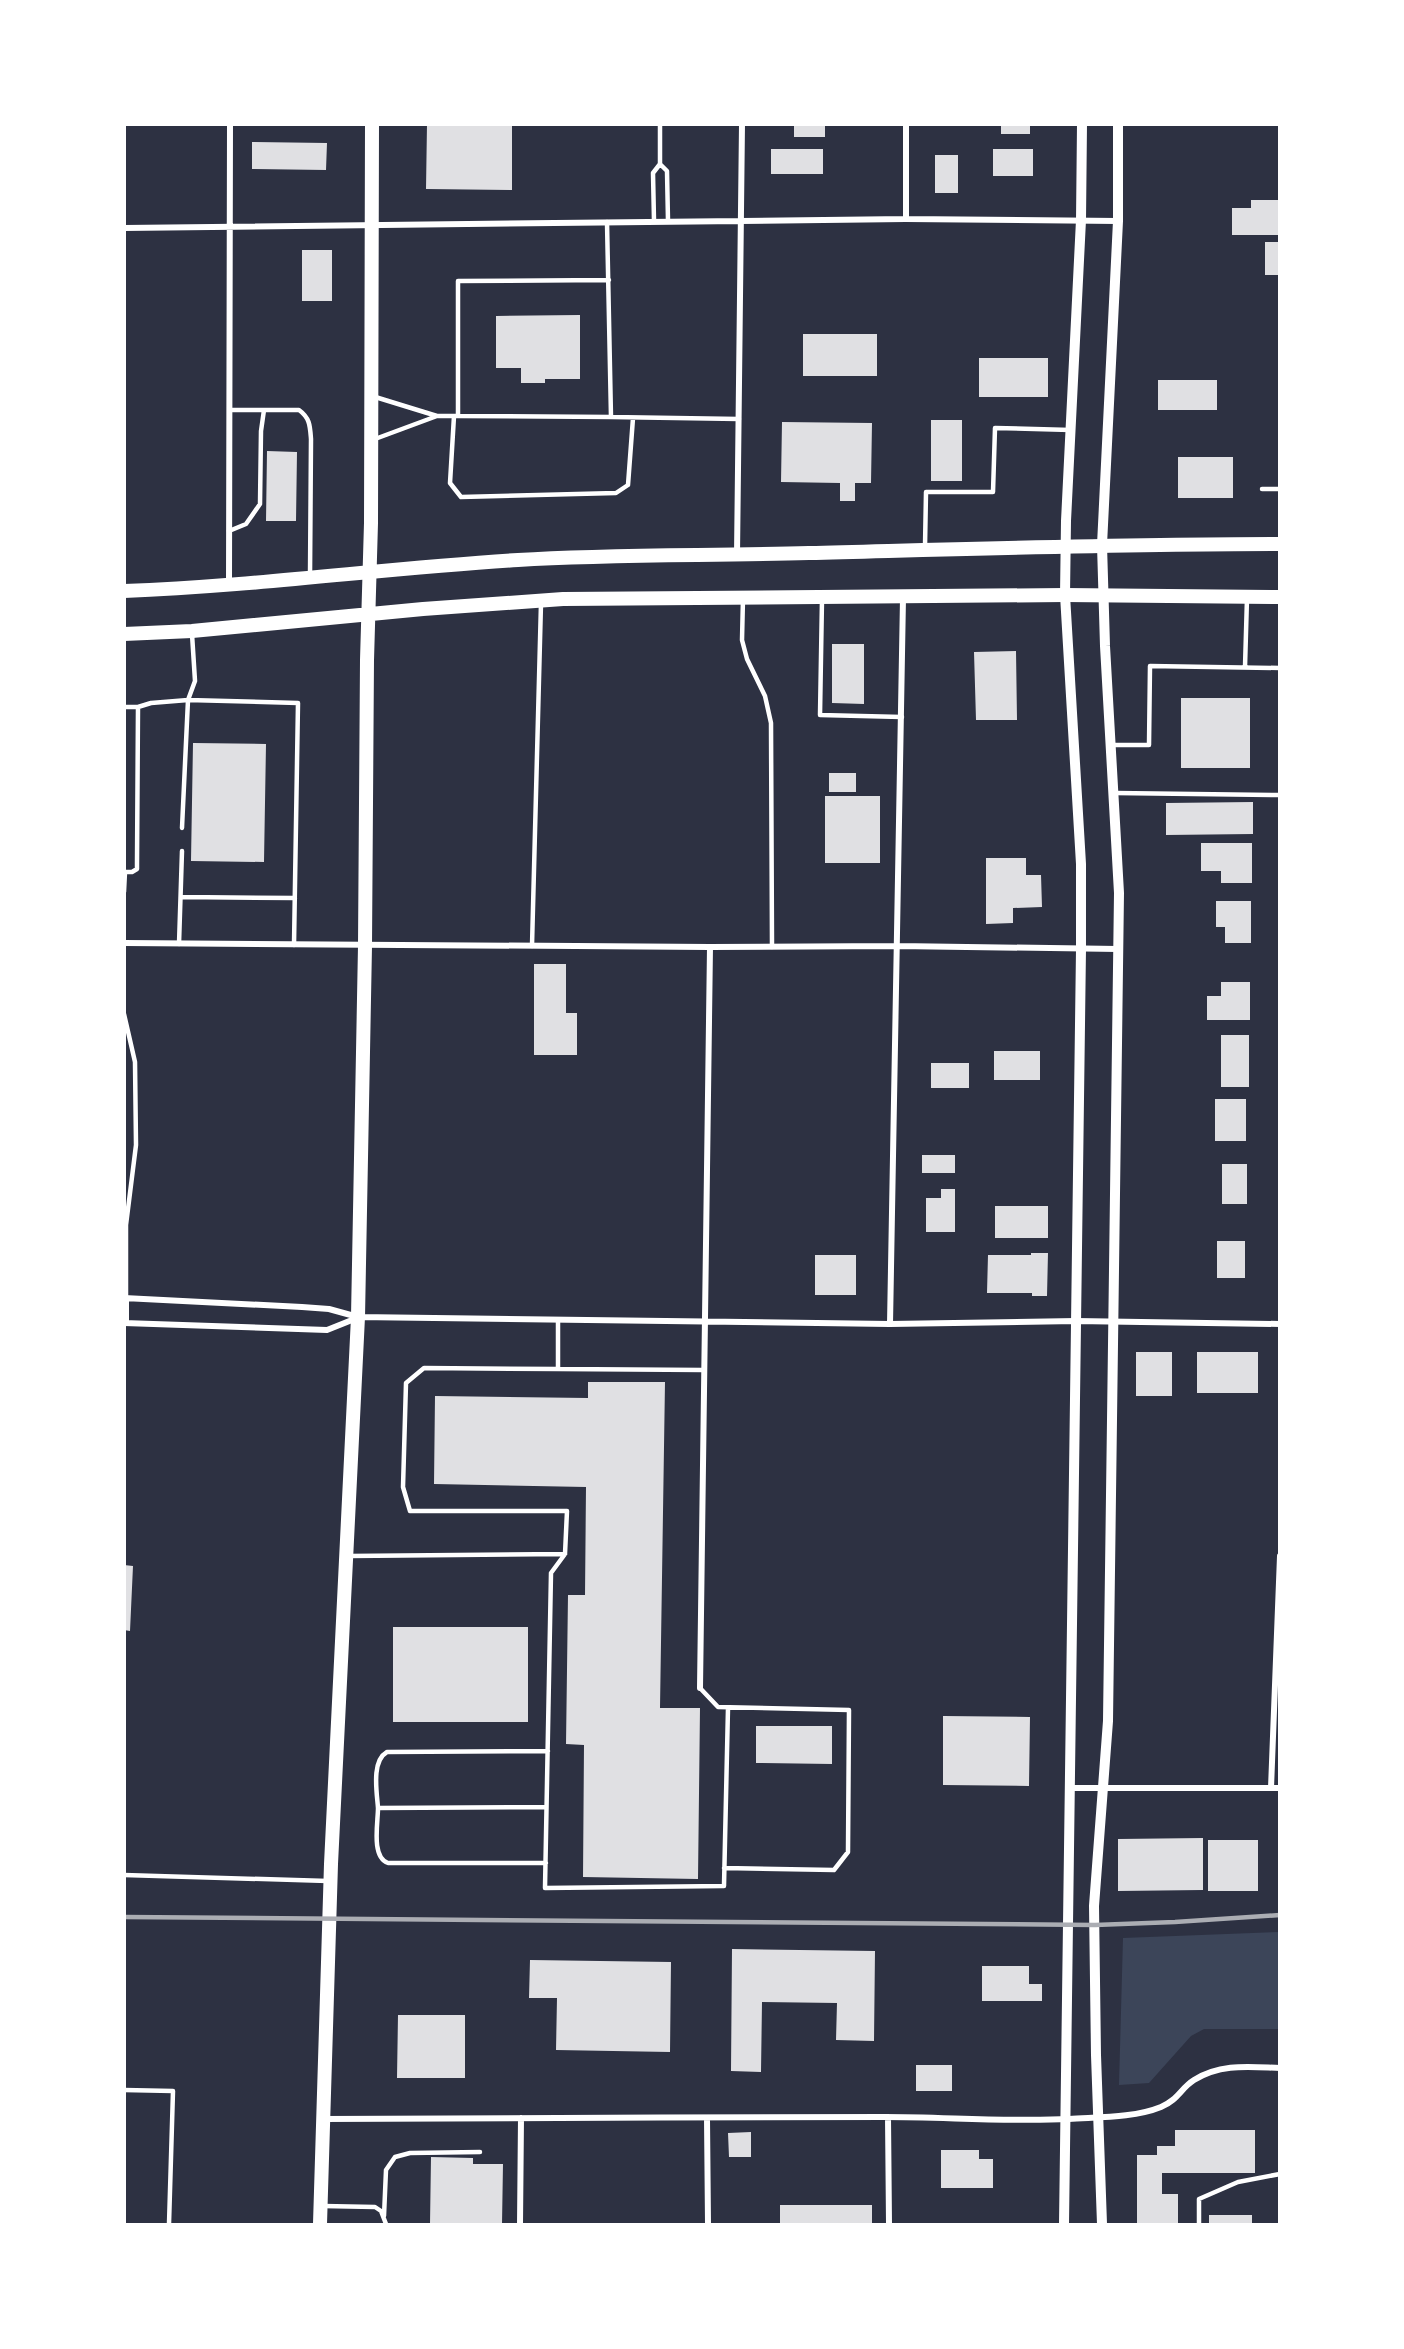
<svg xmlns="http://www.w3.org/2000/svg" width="1404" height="2349" font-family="Cabin,sans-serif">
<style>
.green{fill:#3c4559}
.building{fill:#e0e0e3}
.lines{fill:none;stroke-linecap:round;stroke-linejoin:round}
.service{stroke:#fff;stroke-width:4.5}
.minor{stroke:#fff;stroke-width:6}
.tertiary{stroke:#fff;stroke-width:10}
.primary{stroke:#fff;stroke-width:14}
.rail{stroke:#abadb3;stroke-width:4.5}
</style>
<rect width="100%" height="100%" fill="#2d3142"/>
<path class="green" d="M1279,1932V2029H1204L1191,2036L1149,2083L1119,2085L1123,1938Z"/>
<path class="building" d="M427,124H512V190L426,189Z
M794,124H825V137H794Z
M1001,124H1030V134H1001Z
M252,142L327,143L326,170L252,169Z
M771,149H823V174H771Z
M993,149H1033V176H993Z
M935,155H958V193H935Z
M1251,200H1280V235H1232V208H1251Z
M1265,242H1280V275H1265Z
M302,250H332V301H302Z
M580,315V379H545V383H521V368H496V316Z
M803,334H877V376H803Z
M979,358H1048V397H979Z
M1158,380H1217V410H1158Z
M931,420H962V481H931Z
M782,422L872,423L871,483H855V501H840V483L781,482Z
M267,451L297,452L296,521H266Z
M1178,457H1233V498H1178Z
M832,644H864V704L832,703Z
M1016,651L1017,720H976L974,652Z
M1181,698H1250V768H1181Z
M193,743L266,744L264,862L191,861Z
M829,773H856V792H829Z
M825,796H880V863H825Z
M1253,802V834L1166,835V803Z
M1201,843H1252V883H1221V871H1201Z
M986,858H1026V875H1041L1042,907L1013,908V923L986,924Z
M1216,901H1251V943H1225V927H1216Z
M534,964H566V1013H577V1055H534Z
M1221,982H1250V1020H1207V996H1221Z
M1221,1035H1249V1087H1221Z
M994,1051H1040V1080H994Z
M931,1063H969V1088H931Z
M1215,1099H1246V1141H1215Z
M922,1155H955V1173H922Z
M1222,1164H1247V1204H1222Z
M941,1189H955V1232H926V1198H941Z
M995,1206H1048V1238H995Z
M1217,1241H1245V1278H1217Z
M1031,1253H1048L1047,1296H1032V1293H987L988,1255H1031Z
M815,1255H856V1295H815Z
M1136,1352H1172V1396H1136Z
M1197,1352H1258V1393H1197Z
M588,1382H665L660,1708H700L698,1879L583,1877L584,1745L566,1744L568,1595H585L586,1487L434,1484L435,1396L588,1398Z
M124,1565L133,1566L130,1631L124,1630Z
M393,1627H528V1722H393Z
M943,1716L1030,1717L1029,1786L943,1785Z
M756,1726H832V1764L756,1763Z
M1203,1838V1890L1118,1891V1839Z
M1208,1840H1258V1891H1208Z
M732,1949L875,1951L874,2041L836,2040L837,2003L762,2002L761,2072L731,2071Z
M530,1960L671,1962L670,2052L556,2050L557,1998H529Z
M982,1966H1029V1984H1042V2001H982Z
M398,2015H465V2078H397Z
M916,2065H952V2091H916Z
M1175,2130H1255V2173H1162V2194H1178V2224H1137V2155H1157V2146H1175Z
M751,2132V2157H729L728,2133Z
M941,2150H979V2159H993V2188H941Z
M431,2157L473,2158V2164H503L502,2224H430Z
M780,2205H872V2224H780Z
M1209,2215H1252V2224H1209Z"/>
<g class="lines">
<path class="service" d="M660,164L667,171L668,221
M654,221L653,173L660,164V124
M607,222L611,417L739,419
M372,396L437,416H458V281L609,280
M230,410H299C310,418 310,426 311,439L310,577
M454,416L450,483L461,497L616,493L628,485L633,418
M458,416L611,417
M375,439L437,416
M1262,489H1280
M229,531L246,524L260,504L261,431L264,410
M925,547L926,492H993L995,428L1071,430
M743,598L742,640L747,659L765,696L771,723L772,947
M822,599L820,715L902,717
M192,634L195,681L188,700L298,703L294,945
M1245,667L1247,598
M124,707H138L137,864V869L132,872H124
M138,707L151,703L188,700L182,828
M1111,745H1149L1150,666L1280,668
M1115,793L1280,795
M124,892L125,872
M181,897L295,898
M179,944L182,851
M532,946L541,603
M124,1014L135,1062L136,1145L126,1225V1298
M558,1369L703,1370
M565,1554L551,1573L545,1888L724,1886L728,1708
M349,1556L565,1554L567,1511H410L403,1487L406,1383L424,1368L558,1369V1320
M700,1688L718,1707L849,1710L848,1852L834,1870L724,1868
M378,1808C377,1793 371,1761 387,1752L548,1751
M546,1863H388C371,1857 378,1823 378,1808L546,1807
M124,1875L328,1881
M124,2090L173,2091L169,2224
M323,2206L375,2207L381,2211L386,2224
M384,2216L386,2170L395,2157L410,2153L480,2152
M1199,2224V2199L1238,2182L1280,2174"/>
<path class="minor" d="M906,124V219
M124,228L906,219L1118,221
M737,555L742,124
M229,584L230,124
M124,943L710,947L898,946L1118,949
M124,1298L302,1307L329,1309L358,1317L890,1324L1076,1321L1280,1324
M126,1298V1323
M124,1323L327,1330L357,1318
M890,1324L903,598
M700,1688L710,947
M1070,1788H1280
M1271,1788L1280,1556
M888,2117L889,2224
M707,2118L708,2224
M323,2119C510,2117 697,2118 884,2117C945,2117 1008,2122 1069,2119C1098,2117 1134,2118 1161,2107C1178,2100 1181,2088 1194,2080C1221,2063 1250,2067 1280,2068
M520,2224L521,2118"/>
<path class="tertiary" d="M1064,2224L1081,949V864L1065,595L1066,521L1081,220L1082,124
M1102,2224L1096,2055L1094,1906L1108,1721L1119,893L1105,646L1102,545L1118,221V124"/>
<path class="primary" d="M124,591C256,586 387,568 518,560C615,554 712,556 809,553C966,549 1122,544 1280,544
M124,634L192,631L423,609L563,599L1065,595L1280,597
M320,2224L331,1864L358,1317L365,946L367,660L371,523L372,124"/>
<path class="rail" d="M124,1917L1095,1925L1175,1922L1280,1915"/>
</g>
<rect width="1404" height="2349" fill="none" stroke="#ffffff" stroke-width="252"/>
</svg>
